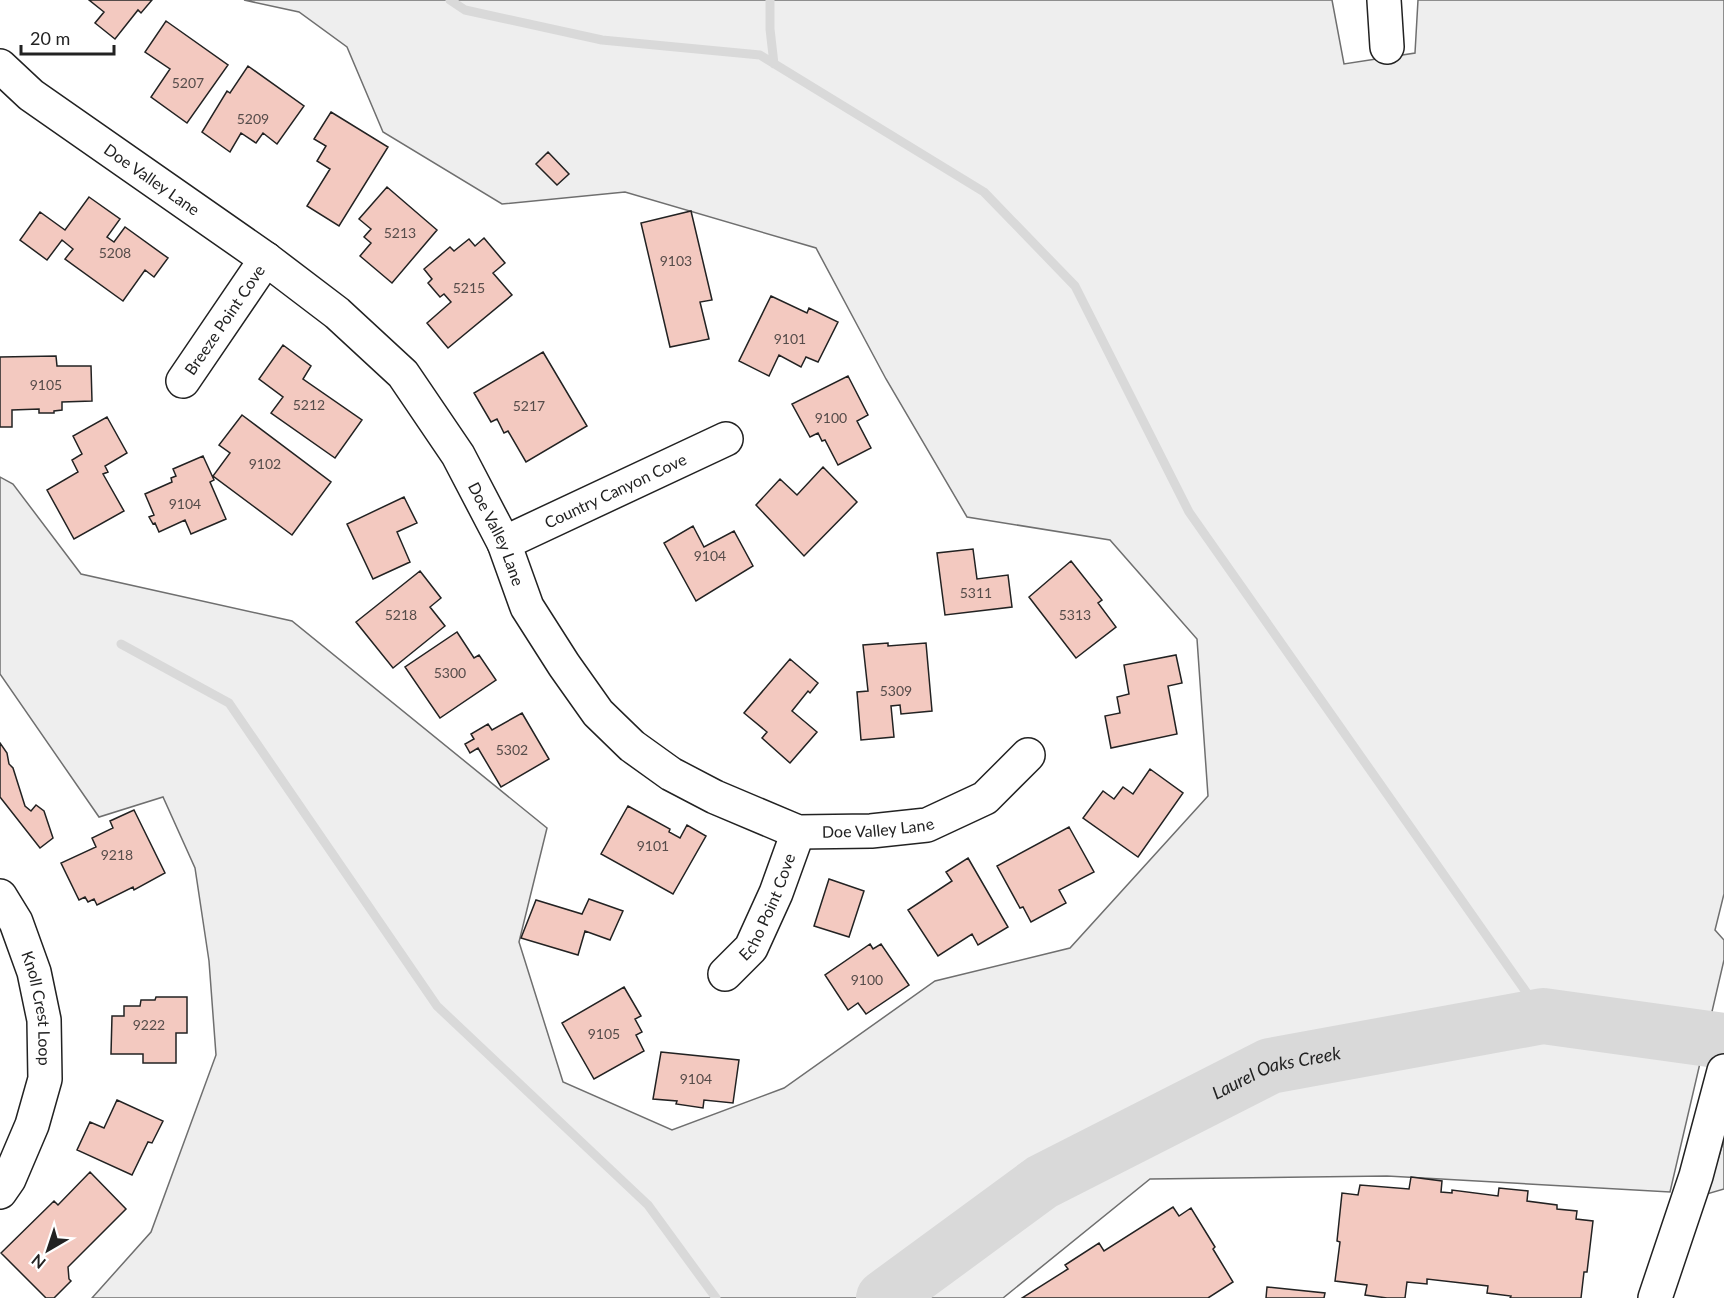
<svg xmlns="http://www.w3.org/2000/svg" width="1724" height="1298" font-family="Lato,sans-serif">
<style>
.green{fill:#eee;stroke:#6f6f6f;stroke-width:1.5}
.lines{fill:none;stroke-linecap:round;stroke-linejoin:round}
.stream{stroke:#d9d9d9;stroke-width:9}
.river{stroke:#d9d9d9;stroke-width:56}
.building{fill:#f3c9c0;stroke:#222;stroke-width:1.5}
.minor-casing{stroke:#222;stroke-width:36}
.minor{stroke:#fff;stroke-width:33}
.labels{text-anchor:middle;stroke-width:4.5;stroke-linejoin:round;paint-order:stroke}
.number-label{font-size:14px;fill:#564c4a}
.street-label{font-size:16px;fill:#222;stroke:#fff}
.water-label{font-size:18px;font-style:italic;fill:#222;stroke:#fff}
</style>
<rect width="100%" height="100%" fill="#fff"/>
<path class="green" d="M244,0H1332L1344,64L1415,53L1418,0H1724V894L1715,930L1724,940V960L1670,1192L1387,1176L1150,1179L1003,1298H92L151,1232L216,1055L209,961L195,868L163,797L99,817L0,674V477L13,484L81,574L292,621L547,828L519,942L563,1082L672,1130L784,1088L935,981L1070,948L1208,796L1197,639L1110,540L967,517L886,379L816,248L625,192L502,204L383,132L347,47L299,12Z
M1724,1140V1189L1707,1194Z"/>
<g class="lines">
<path class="stream" d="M450,0L465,10L602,40L760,55L984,192L1075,286L1189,512L1543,1016
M770,0V29L774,64
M121,644L229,703L437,1006L648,1205L716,1298"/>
<path class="river" id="s1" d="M884,1298L1042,1182L1270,1066L1543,1016L1724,1041"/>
</g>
<path class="building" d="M89,0H152L141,13L138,10L115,39L95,23L104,12Z
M166,21L228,65L187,123L151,97L170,69L145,52Z
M248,66L304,106L277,144L263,133L256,143L241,133L230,152L202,132L227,91L230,93Z
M331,112L388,147L339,226L307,206L330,169L317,161L326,146L314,139Z
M548,152L569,174L557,185L536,164Z
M387,187L437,230L392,283L360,256L371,243L364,237L371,229L359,219Z
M89,197L120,219L107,237L114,242L125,227L168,258L154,277L145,270L123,301L65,259L73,249L62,240L47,260L20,240L40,212L65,230Z
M691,211L712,300L700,302L709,339L670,347L641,223Z
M484,238L505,263L493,273L512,295L448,348L427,323L451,302L444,294L440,297L428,283L432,279L424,269L450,247L454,251L469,239L475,246Z
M771,296L807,313L809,308L838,322L818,362L806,357L801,367L779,355L769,376L739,361Z
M283,345L311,366L303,379L362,420L335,458L271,413L283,397L259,379Z
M543,352L587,426L526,462L508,431L504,433L497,419L491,422L474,393Z
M56,356L57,366H91L92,401L62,402V410L54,411V413H39V409L12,410V427H0V357Z
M848,376L868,415L857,421L871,448L838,465L825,440L822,441L818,433L810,437L792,404Z
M242,415L331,482L292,535L213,476L230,453L219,445Z
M107,417L127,453L105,466L108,472L103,474L124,511L74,539L47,490L78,472L72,460L82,454L73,436Z
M203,456L214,480L210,482L226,519L191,534L185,520L159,532L155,523L153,524L149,517L154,515L145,494L172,482L171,478L176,476L173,469Z
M823,467L857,502L804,556L756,505L780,479L797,495Z
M404,497L417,523L397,532L410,562L373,579L347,524Z
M693,526L704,547L734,531L753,566L696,601L664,543Z
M973,549L977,579L1008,575L1012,607L945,615L937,553Z
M1071,561L1102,600L1098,603L1116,627L1076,658L1029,597Z
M420,571L441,598L430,607L445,626L393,668L356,622Z
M457,632L474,658L479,655L496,680L440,718L405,667Z
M888,643V646L926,643L932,711L901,714L900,705L891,706L894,737L861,740L857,692L868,691L863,645Z
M1176,655L1182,683L1168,686L1177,734L1111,748L1105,716L1120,713L1117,697L1129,694L1124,665Z
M790,659L818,683L810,693L808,691L792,711L817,732L790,763L762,738L767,732L744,713Z
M522,713L549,759L501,787L478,748L470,753L465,744L474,739L471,734L488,724L492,730Z
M0,743L7,753L9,764L13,768L25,806L31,811L36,805L44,811L53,838L40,848L0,797Z
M1150,769L1183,793L1138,857L1083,818L1103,791L1114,799L1123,787L1133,794Z
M628,806L670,829L669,832L680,838L687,825L706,836L673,894L601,854Z
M134,810L165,873L134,890L133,887L97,905L94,899L88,902L85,897L79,900L61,863L96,847L92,838L113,828L110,821Z
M1069,827L1094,872L1059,890L1066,903L1031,922L1023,907L1020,908L997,866Z
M968,858L1008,927L978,945L972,934L938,956L908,910L952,881L946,872Z
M829,879L864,891L849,937L814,926Z
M589,899L623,911L610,940L585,931L578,955L521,938L536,900L582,914Z
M870,944L873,949L881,944L909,985L866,1014L858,1003L848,1010L825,975Z
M624,987L641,1016L635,1019L642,1032L636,1035L644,1051L594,1079L562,1023Z
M156,997H187V1033H176V1063H143V1054H111L112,1016H124V1006H140L141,1000H155Z
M661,1052L739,1060L733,1103L704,1100L703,1108L676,1104L677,1101L653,1099Z
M117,1100L163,1121L152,1143L148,1142L132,1175L77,1150L90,1122L104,1128Z
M90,1172L126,1209L68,1267L69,1279L71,1281L54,1298H46L1,1253L54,1201L58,1205Z
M1411,1177L1442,1181L1441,1192L1452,1193V1190L1498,1196L1499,1188L1528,1191L1527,1201L1557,1205V1209L1577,1211L1576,1219L1593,1221L1587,1272H1584L1581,1298H1510L1511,1296L1487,1293L1488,1286L1427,1279V1284L1407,1282L1405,1298H1387L1365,1295L1367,1285L1335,1281L1340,1242L1337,1241L1342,1193L1358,1195L1360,1185L1409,1189Z
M1173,1207L1179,1216L1191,1208L1215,1247L1213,1249L1233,1282L1208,1298H1022L1068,1269L1065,1265L1099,1243L1104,1251Z
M1267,1287L1325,1293L1324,1298H1266Z"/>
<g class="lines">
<defs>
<g id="minor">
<path d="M1384,0L1387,47"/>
<path id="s2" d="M0,66L31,95L266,259L337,313L403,374L458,455L504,543L527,607L564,665L598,713L632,746L671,774L715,797L798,832L871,831L927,825L985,798L1028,755"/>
<path id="s3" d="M183,381L266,259"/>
<path id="s4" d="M504,543L726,439"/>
<path id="s5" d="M0,896L16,922L34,972L44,1020L45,1079L32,1125L9,1179L0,1192"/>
<path id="s6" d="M725,974L751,948L776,893L798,832"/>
<path d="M1655,1298L1696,1176L1724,1071"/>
</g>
</defs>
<use href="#minor" class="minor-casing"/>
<use href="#minor" class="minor"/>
</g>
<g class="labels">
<g class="number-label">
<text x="188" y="88">5207</text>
<text x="253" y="124">5209</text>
<text x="400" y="238">5213</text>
<text x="115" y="258">5208</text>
<text x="676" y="266">9103</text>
<text x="469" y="293">5215</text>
<text x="790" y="344">9101</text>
<text x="46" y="390">9105</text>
<text x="309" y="410">5212</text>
<text x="529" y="411">5217</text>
<text x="831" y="423">9100</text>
<text x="265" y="469">9102</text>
<text x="185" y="509">9104</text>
<text x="710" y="561">9104</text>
<text x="976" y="598">5311</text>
<text x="401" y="620">5218</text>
<text x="1075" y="620">5313</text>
<text x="450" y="678">5300</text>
<text x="896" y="696">5309</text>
<text x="512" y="755">5302</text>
<text x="653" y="851">9101</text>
<text x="117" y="860">9218</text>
<text x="867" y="985">9100</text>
<text x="149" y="1030">9222</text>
<text x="604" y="1039">9105</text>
<text x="696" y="1084">9104</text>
</g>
<g class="street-label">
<text dy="6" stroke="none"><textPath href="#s2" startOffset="190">Doe Valley Lane</textPath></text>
<text dy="6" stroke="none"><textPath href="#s3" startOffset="74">Breeze Point Cove</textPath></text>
<text dy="6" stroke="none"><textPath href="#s4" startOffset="123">Country Canyon Cove</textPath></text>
<text dy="6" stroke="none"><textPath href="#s2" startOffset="694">Doe Valley Lane</textPath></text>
<text dy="6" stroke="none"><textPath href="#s2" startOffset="1216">Doe Valley Lane</textPath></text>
<text dy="6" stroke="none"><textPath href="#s6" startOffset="81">Echo Point Cove</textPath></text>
<text dy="6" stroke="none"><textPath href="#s5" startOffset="120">Knoll Crest Loop</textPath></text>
</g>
<g class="water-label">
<text dy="6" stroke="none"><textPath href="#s1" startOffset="456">Laurel Oaks Creek</textPath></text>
</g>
</g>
<g transform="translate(48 1250) rotate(219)" stroke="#ffffff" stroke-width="4.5" paint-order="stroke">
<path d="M0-4.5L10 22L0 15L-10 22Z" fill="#222222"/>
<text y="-9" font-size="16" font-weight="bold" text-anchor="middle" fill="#222222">N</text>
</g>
<path d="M21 45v9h93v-9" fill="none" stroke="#222222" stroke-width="3"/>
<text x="30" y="45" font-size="18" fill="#222222" stroke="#ffffff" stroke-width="4.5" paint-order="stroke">20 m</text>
</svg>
